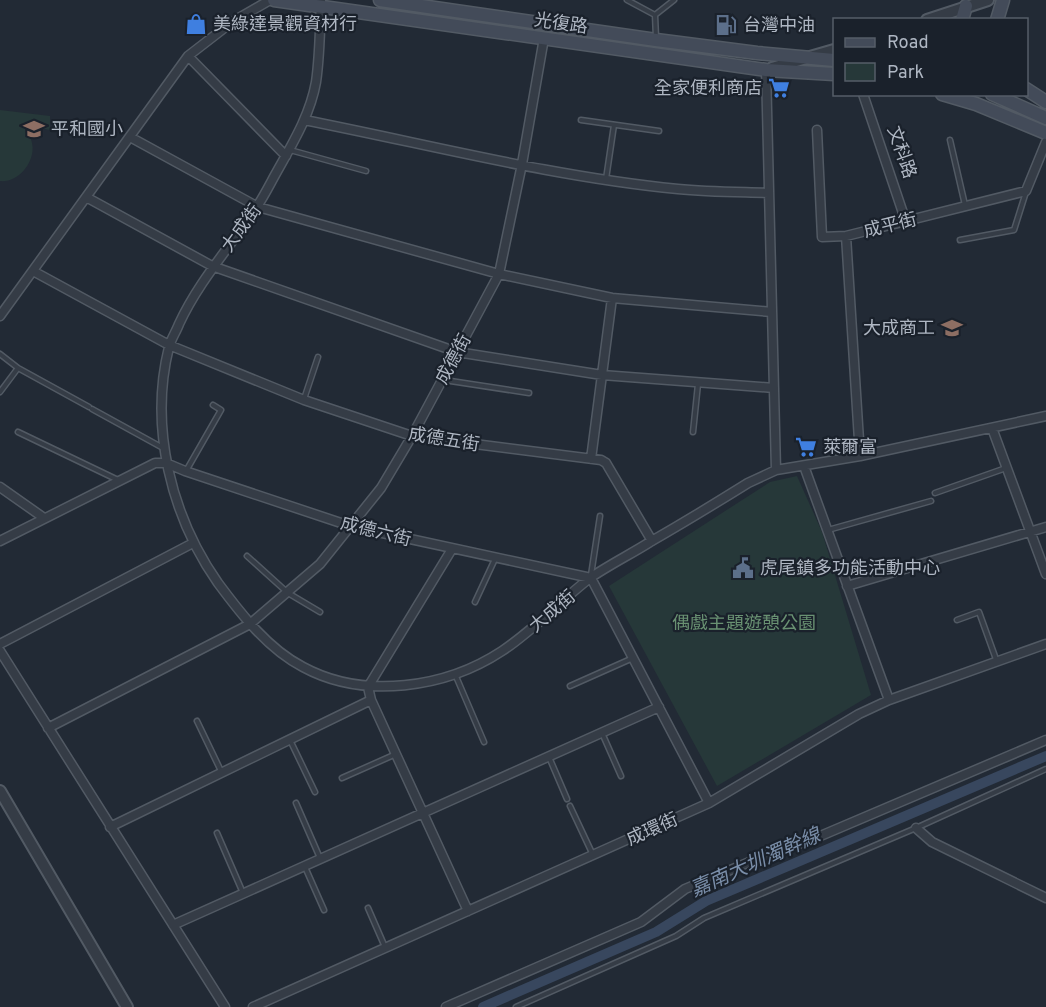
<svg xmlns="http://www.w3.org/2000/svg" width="1046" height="1007" font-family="Overpass,'Noto Sans TC',sans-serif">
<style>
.green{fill:#263839}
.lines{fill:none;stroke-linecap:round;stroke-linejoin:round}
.canal{stroke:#38475e;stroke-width:10}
.service-casing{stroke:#525a64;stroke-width:7}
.minor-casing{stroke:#525a64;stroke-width:11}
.tertiary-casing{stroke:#525a64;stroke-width:14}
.secondary-casing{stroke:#525a64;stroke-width:15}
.service{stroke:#353c46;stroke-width:4}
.minor{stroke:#353c46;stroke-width:8}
.tertiary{stroke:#353c46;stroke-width:10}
.secondary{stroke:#434b59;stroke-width:12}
.labels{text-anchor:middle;stroke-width:4.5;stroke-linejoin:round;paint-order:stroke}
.street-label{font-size:18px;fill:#afb7c3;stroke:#1a212b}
.poi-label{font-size:18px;fill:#afb7c3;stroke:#1a212b;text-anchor:start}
.park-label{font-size:18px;fill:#699172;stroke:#1a212b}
.water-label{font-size:20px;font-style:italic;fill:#7a8ea9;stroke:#1a212b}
</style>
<rect width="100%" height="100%" fill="#222a35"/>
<path class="green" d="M0,110L50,116V130L25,125C27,131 31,137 32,143C36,161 19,183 0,181Z
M797,476L822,532L871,695L717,786L609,586L770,482Z"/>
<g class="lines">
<path class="canal" d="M483,1007L656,932L706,901L1046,756"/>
<defs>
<path id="service" d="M627,0L655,15L674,0
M655,15L656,38
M581,120L659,131
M950,140L965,205
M290,150L366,171
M606,179L614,125
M960,240L1014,230L1026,192
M0,354L18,368L89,407
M444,380L529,393
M0,392L18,368
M304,399L318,357
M92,409L163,448
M18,432L118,480
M693,432L698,384
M186,471L221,410L213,405
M935,493L1006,468
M828,530L931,501
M247,556L288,593L320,612
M591,575L600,516
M475,602L495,559
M957,620L979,612L997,662
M455,674L484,742
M570,686L633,658
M197,721L221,771
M602,733L621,776
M290,740L315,792
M549,757L567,799
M342,778L396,754
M296,803L320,858
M570,806L593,855
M217,833L243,893
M305,867L324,910
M368,908L385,947
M516,1007L676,936L704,918L916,828L1046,769"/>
<path id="minor" d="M321,0C320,27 320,55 316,82C310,116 291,146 275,175C269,186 263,198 256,208C230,247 199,281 179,324C176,332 171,339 169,347C149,427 171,516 218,583C241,614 268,649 303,667C364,700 446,688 502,651C534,630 560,601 590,578C609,565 631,554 650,542C683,523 716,503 748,483L776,470L860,456L1046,416
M188,56L286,156
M766,70L776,470
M863,94L906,222
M304,120C427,144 553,177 678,189C708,192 739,192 769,193
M817,130L822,237L846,236L1026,191L1046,142
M130,137L258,207L499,274L612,298L772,312
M86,197L212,266L457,352L602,375L774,388
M846,236L860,456
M33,271L169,345L304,400L412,436L601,460L606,463L652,541
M0,316L188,56L232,22L270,0
M992,428L1046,574
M591,459L612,298
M804,466L889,700
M0,487L44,518
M0,541L155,463H166L185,471L350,526L591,578L709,803
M452,549L368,687L371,700L468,911
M847,586L1046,527
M0,644L193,543
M0,651L225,1007
M48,728L250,624L320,564L381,488L412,436L499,274L522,164L544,38
M110,827L371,700
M916,828L932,842L1046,898
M173,925L659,707
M253,1007L709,803L859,714L889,700L1046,644
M446,1007L641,922L685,889L778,850L811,840L1046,740"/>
<path id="tertiary" d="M927,20L988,0
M772,68L834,50
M0,791L127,1007"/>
<path id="secondary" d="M274,0L766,70L834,74
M380,0L656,40L757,53L834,60
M962,20L966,6
M997,20L1003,0
M1026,89L1046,102
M942,94L976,104L1046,133
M992,94L1046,118"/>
</defs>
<use href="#service" class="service-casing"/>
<use href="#minor" class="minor-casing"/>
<use href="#tertiary" class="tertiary-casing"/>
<use href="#secondary" class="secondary-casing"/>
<use href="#service" class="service"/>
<use href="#minor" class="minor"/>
<use href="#tertiary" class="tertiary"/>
<use href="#secondary" class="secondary"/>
</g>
<defs>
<symbol id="shop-bare" viewBox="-9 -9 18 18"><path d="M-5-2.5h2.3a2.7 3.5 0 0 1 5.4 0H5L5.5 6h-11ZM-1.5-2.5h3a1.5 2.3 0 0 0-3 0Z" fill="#3f7fe0" stroke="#1a212b" stroke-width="2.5" paint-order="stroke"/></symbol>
<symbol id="fuel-bare" viewBox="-9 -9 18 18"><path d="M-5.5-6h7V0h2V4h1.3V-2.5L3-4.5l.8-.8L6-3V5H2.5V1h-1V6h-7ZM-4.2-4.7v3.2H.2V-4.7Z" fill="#5c6f8a" stroke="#1a212b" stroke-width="2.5" paint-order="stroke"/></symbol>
<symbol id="supermarket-bare" viewBox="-9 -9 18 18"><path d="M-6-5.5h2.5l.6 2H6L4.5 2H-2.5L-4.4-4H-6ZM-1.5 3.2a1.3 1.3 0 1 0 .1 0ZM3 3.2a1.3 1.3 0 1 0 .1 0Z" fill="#3f7fe0" stroke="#1a212b" stroke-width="2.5" paint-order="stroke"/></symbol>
<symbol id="school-bare" viewBox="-9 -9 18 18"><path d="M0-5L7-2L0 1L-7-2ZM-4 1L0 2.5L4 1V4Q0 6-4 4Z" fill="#8d6e63" stroke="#1a212b" stroke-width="2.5" paint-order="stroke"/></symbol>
<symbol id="civic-bare" viewBox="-9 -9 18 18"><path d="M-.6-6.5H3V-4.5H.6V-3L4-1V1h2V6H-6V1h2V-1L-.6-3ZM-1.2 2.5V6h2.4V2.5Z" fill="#5c6f8a" stroke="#1a212b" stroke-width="2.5" paint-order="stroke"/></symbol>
</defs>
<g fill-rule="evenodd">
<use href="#shop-bare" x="181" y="9" width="30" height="30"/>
<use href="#fuel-bare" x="711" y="10" width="30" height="30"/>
<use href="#supermarket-bare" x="764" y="73" width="30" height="30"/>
<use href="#school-bare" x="19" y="114" width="30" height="30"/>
<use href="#school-bare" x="937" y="313" width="30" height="30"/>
<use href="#supermarket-bare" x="791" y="432" width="30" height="30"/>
<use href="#civic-bare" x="728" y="553" width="30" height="30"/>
</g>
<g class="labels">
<g class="street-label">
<text transform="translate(561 23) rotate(8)" y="6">光復路</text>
<text transform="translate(902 152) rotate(71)" y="6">文科路</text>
<text transform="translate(890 225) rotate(-14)" y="6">成平街</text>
<text transform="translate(241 228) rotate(-54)" y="6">大成街</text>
<text transform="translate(453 359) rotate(-61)" y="6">成德街</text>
<text transform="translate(444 439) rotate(9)" y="6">成德五街</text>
<text transform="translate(376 531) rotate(14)" y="6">成德六街</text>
<text transform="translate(552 611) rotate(-40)" y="6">大成街</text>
<text transform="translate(652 829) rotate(-24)" y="6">成環街</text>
</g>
<g class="poi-label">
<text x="213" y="30">美綠達景觀資材行</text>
<text x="743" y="31">台灣中油</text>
<text x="762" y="94" text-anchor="end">全家便利商店</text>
<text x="51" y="135">平和國小</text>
<text x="935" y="334" text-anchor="end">大成商工</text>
<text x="823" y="453">萊爾富</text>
<text x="760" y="574">虎尾鎮多功能活動中心</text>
</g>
<g class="park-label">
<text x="744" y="629">偶戲主題遊憩公園</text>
</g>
<g class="water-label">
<text transform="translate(755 862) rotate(-24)" y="7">嘉南大圳濁幹線</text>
</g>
</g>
<rect x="833" y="18" width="195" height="78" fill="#1a212b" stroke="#565d68" stroke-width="1.5"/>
<rect x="845" y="38" width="30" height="9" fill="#434b59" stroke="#565d68" stroke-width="1.5"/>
<text x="887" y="48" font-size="18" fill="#afb7c3">Road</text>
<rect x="845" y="63" width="30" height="18" fill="#263839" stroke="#565d68" stroke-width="1.5"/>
<text x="887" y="78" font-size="18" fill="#afb7c3">Park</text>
</svg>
